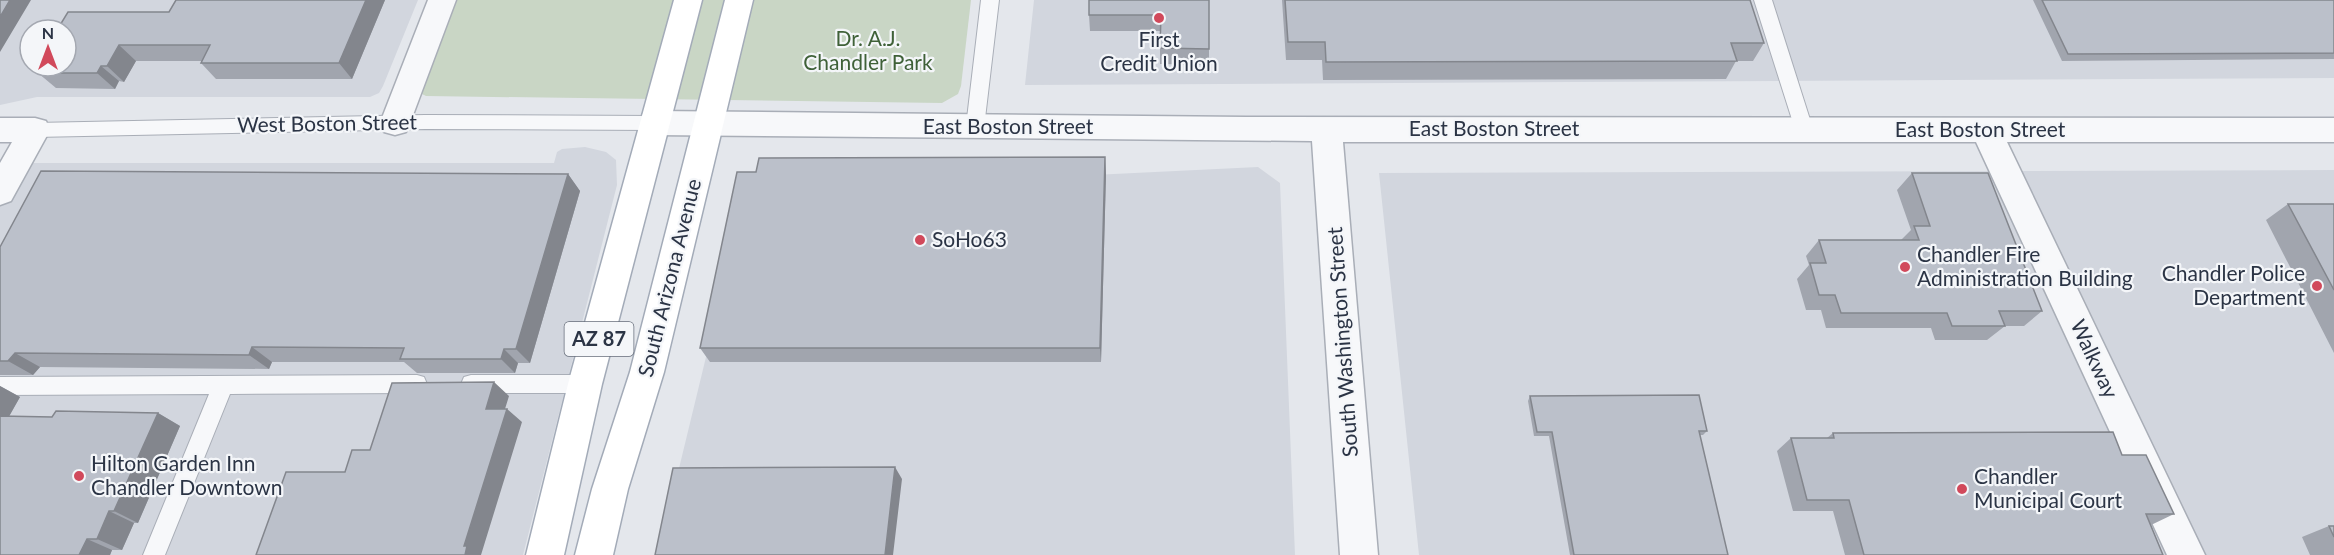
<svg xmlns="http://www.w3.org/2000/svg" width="2334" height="555" font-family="Lato,sans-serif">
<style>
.built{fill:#d2d6de;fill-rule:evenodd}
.green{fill:#c9d6c5}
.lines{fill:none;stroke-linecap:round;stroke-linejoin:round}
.lane-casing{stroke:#a9aeb7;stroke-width:2}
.street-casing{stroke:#a9aeb7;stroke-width:3}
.primary-casing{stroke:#a3abb8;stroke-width:3}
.lane{fill:#f7f8fa;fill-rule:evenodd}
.street{fill:#f7f8fa;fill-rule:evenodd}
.primary{fill:#fff;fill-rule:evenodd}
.wall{fill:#a1a5ae}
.shaded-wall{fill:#83868d}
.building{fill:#bbc0ca;stroke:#83868d;stroke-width:1.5}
.poi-dot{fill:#d1495b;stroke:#f4f6f9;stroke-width:2}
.labels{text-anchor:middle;stroke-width:4.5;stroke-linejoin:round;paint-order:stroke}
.shield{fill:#f4f6f9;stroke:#676e7b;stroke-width:1.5}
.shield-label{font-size:20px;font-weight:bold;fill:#2b3445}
.park-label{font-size:21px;fill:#3f6138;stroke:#f4f6f9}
.poi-label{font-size:21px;fill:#2b3445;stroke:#f4f6f9;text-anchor:start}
.street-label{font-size:21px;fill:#2b3445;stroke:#f4f6f9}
</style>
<rect width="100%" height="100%" fill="#e4e7ec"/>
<path class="built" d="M0,0H418L383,86L379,93L370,97H37L0,105ZM30,30H66V66H30Z
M1034,0H2334V78L1025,85Z
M585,147L606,152L616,160L617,185L523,555H0V163H554L557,152L562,149Z
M1258,167L1280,183L1295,555H658L746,192Z
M2334,170V555H1419L1379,173Z"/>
<path class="green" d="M457,0H971L961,86L958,94L942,103L426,96L422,94L423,89Z"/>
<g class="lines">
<defs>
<path id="lane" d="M981,0H999L984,127L981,132L975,134L969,132L966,127Z
M1754,0H1772L1813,129L1810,134L1804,136L1798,134L1795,129Z
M425,115L654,116L660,118L663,123L660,128L654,130L425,129L35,137L29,135L26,130L29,125L35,123Z
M417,375L424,377L427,384L424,391L417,393L230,394L165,555H143L209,394L0,395V377Z
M471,375H585L592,377L595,384L592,391L585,393H471L464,391L461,384L464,377Z"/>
<path id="street" d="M428,0H456L410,123L406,132L395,135L384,132L380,123Z
M654,111L1246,117L2334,118V142H2007L2205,555H2167L1976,142H1343L1378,555H1340L1312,141L654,135L643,132L639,123L643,114Z
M0,118H35L46,121L50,130L11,201L0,205V163L12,142H0Z"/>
<path id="primary" d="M674,0H702L602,384L564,555H526L568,384Z
M725,0H753L664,372L628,489L613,555H575L592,489L630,372Z"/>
</defs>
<use href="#lane" class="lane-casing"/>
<use href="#street" class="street-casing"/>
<use href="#primary" class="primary-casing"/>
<use href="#lane" class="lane"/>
<use href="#street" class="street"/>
<use href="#primary" class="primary"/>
</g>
<path class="wall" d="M385,0L352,79H216L201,63L202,61H136L124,82L119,81L115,89L56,88L38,73L41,67L40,66H66L169,12Z
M1209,0V65L1160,64V31H1090L1089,15Z
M1282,0H1750L1764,43L1753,61H1736L1726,79L1323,80L1322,60H1286Z
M2033,0H2334V59L2062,61Z
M1105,157L1106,174L1101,362H710L700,348L756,172Z
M1912,173L2042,311L2024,326H2005L1987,340H1935L1931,328H1826L1821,310H1806L1797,279L1809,265L1806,256L1819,240H1901L1911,230L1897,190Z
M568,174L580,191L530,363H518L515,373H417L404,362H272L269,369L40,367L33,375H0V247Z
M2288,204H2334V353L2266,220Z
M0,386L20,397L9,416L52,417L158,413L180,426L138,523H134L122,550H112L110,555H0Z
M1530,396L1707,431L1703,435H1700L1728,555H1570L1549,436H1534L1528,401Z
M1833,433L2122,455L2174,514L2151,525L2163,555H1845L1833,511H1793L1777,451L1791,438H1827Z
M2329,526H2334V555H2310L2302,537Z"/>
<path class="shaded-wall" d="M10,0H31L0,52V17Z
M366,0H385L352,79L339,63Z
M119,45L136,61L124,82L107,66Z
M101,66L119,81L115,89L97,73Z
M1105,157L1106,174L1101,362L1100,348Z
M568,174L580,191L530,363L516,349Z
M252,347L272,362L269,369L249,355Z
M504,349L518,363L515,373L501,359Z
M15,353L40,367L33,375L8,361Z
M494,382L509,396L501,422L486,409Z
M0,386L20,397L2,429L0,428Z
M507,409L522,422L481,555H465L464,546Z
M158,413L180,426L138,523L114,511Z
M895,467L902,479L893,555H885Z
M109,511L134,523L122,550L97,539Z
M87,539L112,550L110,555H79Z"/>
<path class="building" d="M0,0H10L0,17Z
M176,0H366L339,63H201L210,45H119L107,66H101L97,73H38L42,66H66V30H57L68,12H169Z
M1089,0H1209V49L1160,48L1161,15H1089Z
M1285,0H1750L1764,43H1731L1737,61L1326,62L1325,42H1288Z
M2042,0H2334V53L2068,54Z
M1105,157L1100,348H700L737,172H756L759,158Z
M41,171L568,174L516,349H504L501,359H400L404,348L252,347L249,355L15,353L8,361H0V247Z
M1912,173H1988L2042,311H1999L2005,326H1952L1947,313H1841L1835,295H1819L1810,263H1826L1819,240H1919L1914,226H1930Z
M2288,204H2334V290Z
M494,382L486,409H507L464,546H467L465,555H256L286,472H345L352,450H370L392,383Z
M1699,395L1707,431H1699L1728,555H1574L1552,432H1537L1530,396Z
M56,411L158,413L114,511H109L97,539H87L79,555H0V416L52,417Z
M2113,432L2122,455H2146L2174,514H2146L2163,555H1864L1849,500H1807L1791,438H1834L1833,433Z
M895,467L885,555H655L673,468Z
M2329,526H2334V537Z"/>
<g class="poi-dot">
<circle cx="1159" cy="18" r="6"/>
<circle cx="920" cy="240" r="6"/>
<circle cx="1905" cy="267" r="6"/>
<circle cx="2317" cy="286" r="6"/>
<circle cx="79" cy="476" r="6"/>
<circle cx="1962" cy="489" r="6"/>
</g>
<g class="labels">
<rect class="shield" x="564.5" y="322" width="69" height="34" rx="4.5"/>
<g class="shield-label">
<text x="599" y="346">AZ 87</text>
</g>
<g class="park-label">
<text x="868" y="46">Dr. A.J.<tspan x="868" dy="24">Chandler Park</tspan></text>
</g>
<g class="poi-label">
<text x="1159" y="47" text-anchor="middle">First<tspan x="1159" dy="24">Credit Union</tspan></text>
<text x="932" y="247">SoHo63</text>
<text x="1917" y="262">Chandler Fire<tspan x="1917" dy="24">Administration Building</tspan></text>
<text x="2305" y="281" text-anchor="end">Chandler Police<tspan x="2305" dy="24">Department</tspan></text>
<text x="91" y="471">Hilton Garden Inn<tspan x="91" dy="24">Chandler Downtown</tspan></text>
<text x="1974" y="484">Chandler<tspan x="1974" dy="24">Municipal Court</tspan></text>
</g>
<g class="street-label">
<text transform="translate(327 124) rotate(-1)" y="7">West Boston Street</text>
<text x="1008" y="134">East Boston Street</text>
<text x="1494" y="136">East Boston Street</text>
<text x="1980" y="137">East Boston Street</text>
<text transform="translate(670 278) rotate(-76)" y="7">South Arizona Avenue</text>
<text transform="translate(1343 342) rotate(-94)" y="7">South Washington Street</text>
<text transform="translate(2094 359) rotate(65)" y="7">Walkway</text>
</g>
</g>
<g transform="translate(48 48)"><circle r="28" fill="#f4f6f9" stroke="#a4a8b1" stroke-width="1.5"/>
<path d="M0-4.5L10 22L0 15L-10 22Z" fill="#d1495b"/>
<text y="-9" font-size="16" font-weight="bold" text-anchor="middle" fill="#2b3445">N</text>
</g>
</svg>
